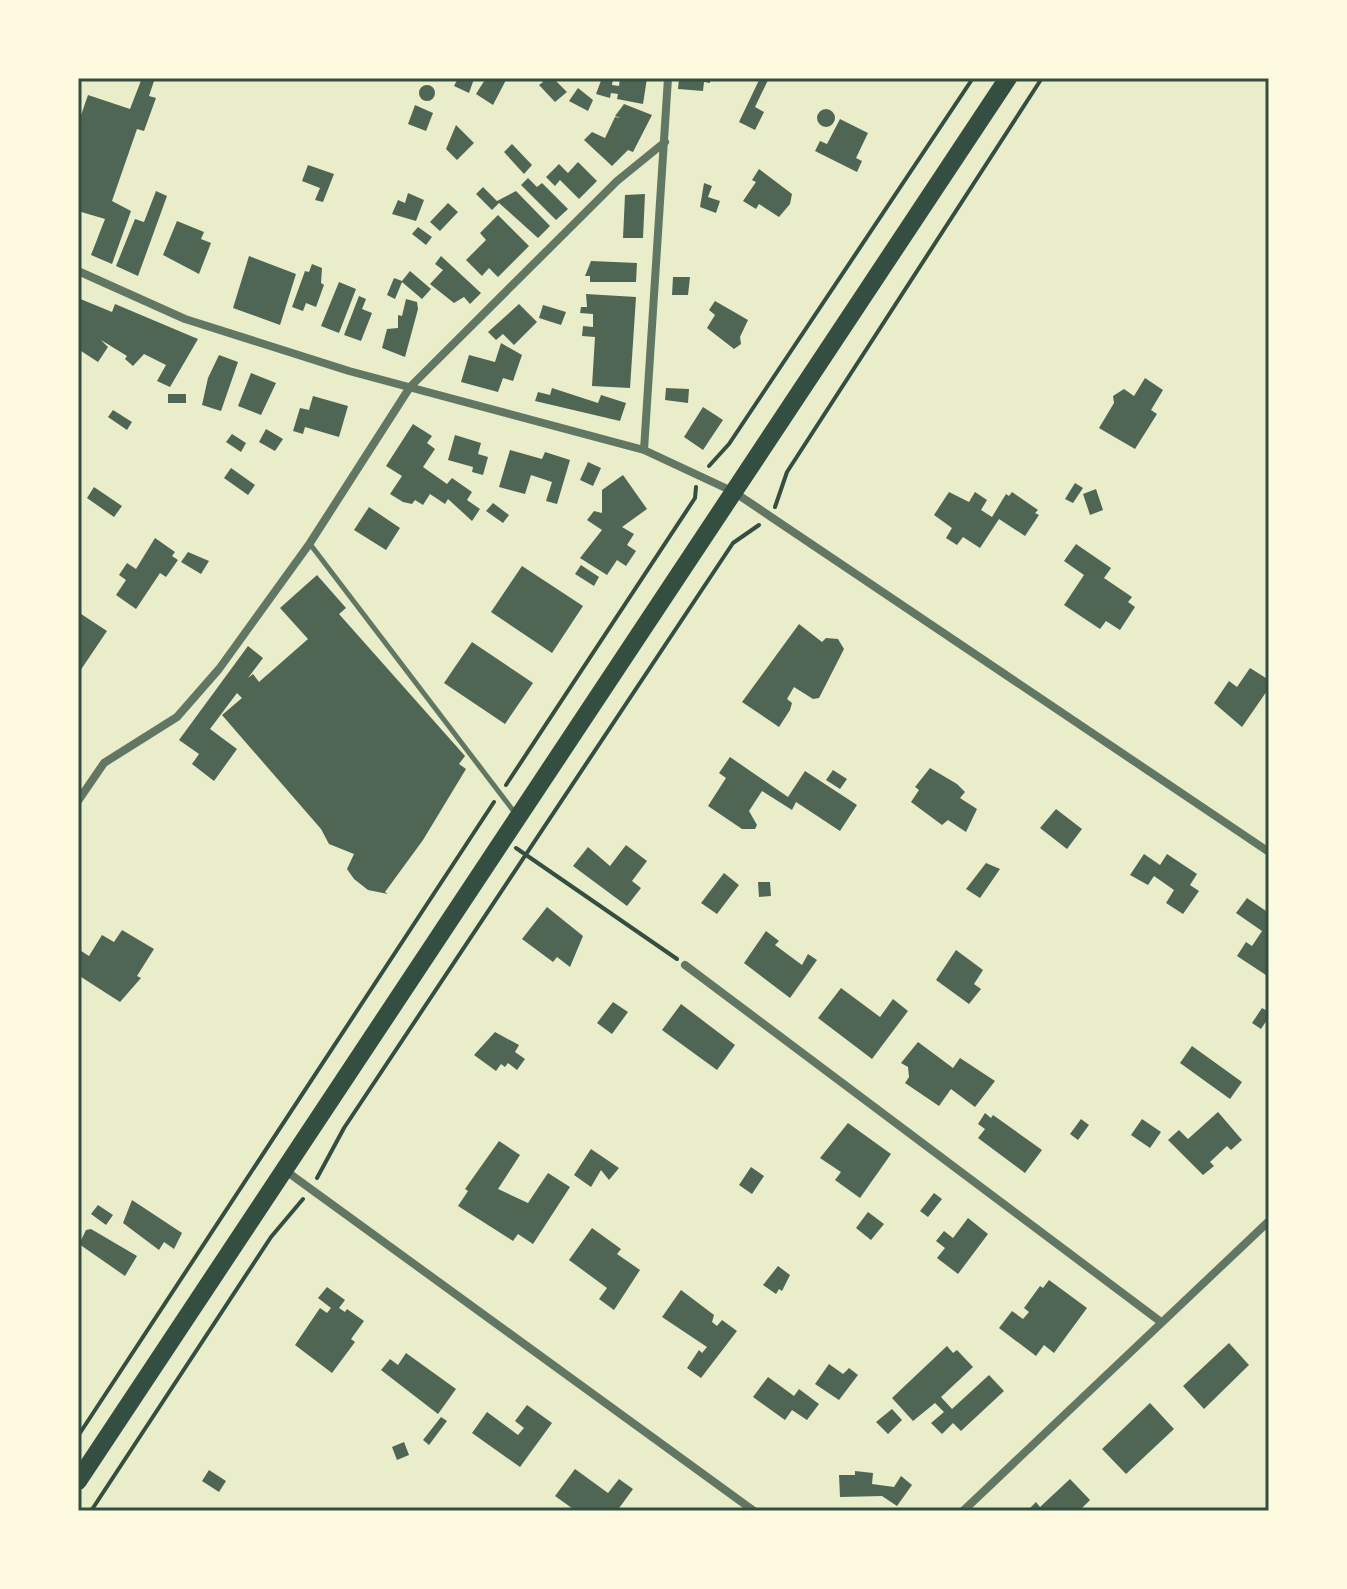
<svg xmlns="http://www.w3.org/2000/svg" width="1347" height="1589" font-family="Figtree,sans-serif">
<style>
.building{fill:#4f6655}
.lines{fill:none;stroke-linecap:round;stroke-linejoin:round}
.path{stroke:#344e41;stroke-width:4}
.service{stroke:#617663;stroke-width:5}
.minor{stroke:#617663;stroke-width:8}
.primary{stroke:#344e41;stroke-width:18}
.neatline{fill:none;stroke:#344e41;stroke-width:3}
</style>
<rect width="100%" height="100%" fill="#e9edc9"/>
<path class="building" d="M142,78H155L149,96L156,98L144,131L137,129L112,201L131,211L112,264L91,255L105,219L78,211V124L88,95L130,109Z
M458,78L474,79L469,93L454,86Z
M486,78H507L493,105L476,94Z
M539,78H553L567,92L555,102L539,85L543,82Z
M602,78H613L612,85L619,86L620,78H647L643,104L617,99L618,94L611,93L610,98L596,94Z
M679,78H710V83L704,82L703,91L678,89Z
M760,78H769L755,107L764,112L755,130L739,122Z
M419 93a8 8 0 1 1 16 0a8 8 0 1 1-16 0Z
M578,88L593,100L588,111L569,101Z
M624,104L652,115L633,152L628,150L612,166L584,140L592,132L605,138L615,117L621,118L615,116Z
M415,105L433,113L426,131L408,124Z
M817 118a9 9 0 1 1 18 0a9 9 0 1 1-18 0Z
M840,119L868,133L856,158L862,161L857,172L815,151L820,141L827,144Z
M456,125L474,143L457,160L446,149Z
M512,144L532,165L524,174L504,152Z
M578,162L597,181L579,199L560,180L555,186L546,177L559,164L568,173Z
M308,165L334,174L323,202L315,200L320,188L302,181Z
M759,169L792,194L790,204L779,217L759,204L756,209L743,201L756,182L752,180Z
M528,178L537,187L542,183L568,209L556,220L521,185Z
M704,183L712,186L708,197L720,201L716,213L700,207Z
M483,187L497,201L516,191L550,226L538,238L499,203L492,210L476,194Z
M156,191L167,196L138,276L116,266L135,219L144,222Z
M408,193L424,200L416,221L392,214L398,200L405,203Z
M645,194L643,238H623L625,195Z
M448,203L458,212L440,231L430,222Z
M498,215L529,246L498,277L489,268L482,276L466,260L486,240L480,233Z
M177,221L204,232L201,239L211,243L199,274L163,255Z
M418,227L432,237L426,245L412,234Z
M249,256L296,274L280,325L233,308Z
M441,256L481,293L470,304L464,297L454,303L430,284L443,270L435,264Z
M591,261L637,263L636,282H590V276H585Z
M312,264L322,268L321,283L324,285L316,307L306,303L303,311L292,307L305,271L309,272Z
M410,271L431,289L422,299L402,282L395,299L387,295L394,278L402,281Z
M673,277H690L688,295H672Z
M339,282L356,289L339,333L321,326Z
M586,294L636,297L630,388L592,386L595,337L582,336L583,326L593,327V314L580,313L581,307H587Z
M359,296L366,299L362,309L372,313L361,341L344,335Z
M78,298L112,312L115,304L198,339L170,387L157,381L166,365L144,354L133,366L125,359L127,356L101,340L108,347L98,362L78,349Z
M406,299L417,302L418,309L405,357L382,348L387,329L398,328V315L402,316Z
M715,301L748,320L740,337L741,344L734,349L707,328L715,315L709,310Z
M519,304L537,322L514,345L503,334L496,340L488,332Z
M543,305L566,312L561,325L539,318Z
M501,343L522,355L513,381L503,378L498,392L461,382L469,355L495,362Z
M219,355L238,362L221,411L202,405L208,378Z
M251,373L276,383L261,415L238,406Z
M1145,378L1163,390L1151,410L1157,414L1135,449L1099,428L1114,403L1113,396L1124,389L1134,396Z
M552,388L598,403L601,395L626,403L620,421L535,401L538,392L550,395Z
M666,388L689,389L688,403L665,400Z
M168,394H186V403H168Z
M313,396L348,406L339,437L305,427L303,434L293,431L300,408L309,410Z
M703,407L723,420L703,450L684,437Z
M113,410L132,422L127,430L108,417Z
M413,424L432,436L427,443L435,449L423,467L447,484L452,478L472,492L467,500L480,509L472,521L448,499L445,504L430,494L423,505L415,500L412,504L403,502L390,494L402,476L386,466Z
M266,429L283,439L275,451L259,442Z
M232,434L246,443L241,452L226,442Z
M455,435L481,443L478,454L488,457L483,475L472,472L473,467L448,460Z
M510,450L542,459L545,452L570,460L557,504L546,501L552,482L531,475L525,494L499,487Z
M588,462L601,468L593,486L580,480Z
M231,468L255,485L248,495L224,478Z
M623,475L647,509L622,527L634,534L627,545L636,551L626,566L617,560L607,575L580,558L602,530L587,520L594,511L602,513V490Z
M1075,483L1083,488L1073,503L1065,499Z
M94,487L122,506L114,517L87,498Z
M1096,489L1103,510L1090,515L1083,494Z
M949,492L969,502L975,492L987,500L981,510L992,517L1006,494L1009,496L1012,492L1038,510L1035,513L1039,515L1025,536L999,519L980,548L963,537L957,545L946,538L952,528L934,515Z
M493,503L509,515L503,523L486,511Z
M369,507L400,528L386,550L354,530Z
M155,538L175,552L172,556L178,560L166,577L160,573L136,609L116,595L126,580L119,575L127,563L136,569Z
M1076,544L1111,568L1104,578L1132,597L1128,602L1135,607L1120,630L1106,621L1100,629L1064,605L1084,575L1064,561Z
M188,552L209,561L201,574L181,562Z
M581,565L599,577L594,586L575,574Z
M522,566L583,606L552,653L491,612Z
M317,575L346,608L339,614L465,756L459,764L466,769L423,840L385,892L388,894L368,890L354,879L347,869L354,854L329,844L321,829L222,715L242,698L237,693L210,729L237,749L214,781L192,764L199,754L179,740L248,646L263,658L248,678L253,674L259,682L308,639L280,608Z
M78,612L107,631L78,674Z
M799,624L822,642L826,638L838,639L844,649L819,698L813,699L794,687L787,699L792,703L790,710L779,727L742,702Z
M472,642L533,683L505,724L444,683Z
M1250,668L1269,680V688L1242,727L1214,703L1229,681L1237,687Z
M730,757L788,797L805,771L857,805L840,831L796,802L792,810L762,791L749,811L757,825L755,829H742L708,806L726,778L719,773Z
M930,768L957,784L965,792L960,798L977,809L966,832L948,820L942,825L911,802L919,790L915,787Z
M833,770L847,779L840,789L826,780Z
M1056,809L1082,829L1067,849L1040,828Z
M626,845L647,861L632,881L641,888L627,906L573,866L588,847L610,866Z
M1144,854L1160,865L1167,854L1197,874L1190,885L1199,891L1183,914L1166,903L1174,890L1154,876L1148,885L1130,875Z
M986,863L1000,869L980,898L966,889Z
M724,873L739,885L717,914L701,903Z
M758,882H770L771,896L759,897Z
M1247,898L1269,913V977L1237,956L1246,942L1252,946L1262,931L1236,913Z
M547,907L583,936L570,967L557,957L553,962L522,939Z
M122,930L154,949L137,976L141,978L120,1002L78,975V949L89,956L102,935L114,942Z
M766,931L779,941L775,945L802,965L808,954L817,960L790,998L744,963Z
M956,950L983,970L974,984L981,989L969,1004L936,980Z
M841,988L880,1017L893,999L908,1011L872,1059L818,1018Z
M613,1002L628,1012L612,1034L597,1023Z
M681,1004L735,1045L717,1070L662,1030Z
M1262,1008L1269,1012V1017L1261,1029L1252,1023Z
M495,1032L519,1045L515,1052L525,1059L517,1070L508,1063L505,1067L501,1064L496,1071L474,1055Z
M918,1042L953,1068L960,1058L995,1081L975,1107L951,1089L939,1106L905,1083L909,1077L908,1067L901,1063Z
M1192,1046L1242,1082L1230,1099L1180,1063Z
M1218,1112L1242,1140L1231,1150L1227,1146L1210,1162L1214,1166L1203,1175L1168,1140L1179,1130L1188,1139Z
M985,1113L991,1118L993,1115L1042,1150L1025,1173L978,1138L985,1129L978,1124Z
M1081,1119L1089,1125L1078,1140L1070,1134Z
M1142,1119L1161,1132L1150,1148L1131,1135Z
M848,1123L891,1154L860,1198L835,1180L841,1172L820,1158Z
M499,1141L520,1155L498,1189L528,1203L548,1173L570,1187L533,1244L518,1234L513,1241L458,1206L468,1191L465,1189Z
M591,1149L619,1168L609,1180L601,1170L591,1187L574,1175Z
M751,1167L764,1176L752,1194L739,1185Z
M934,1193L942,1199L928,1217L920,1211Z
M132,1200L182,1233L174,1249L164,1242L159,1250L123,1223Z
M98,1205L113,1215L106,1225L91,1214Z
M868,1212L884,1224L871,1240L856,1228Z
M968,1218L988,1234L958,1274L937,1258L945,1248L936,1241L944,1231L953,1238Z
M592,1228L621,1249L617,1254L640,1270L614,1310L599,1299L607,1288L569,1260Z
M91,1229L137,1256L125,1276L79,1244L86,1230Z
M778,1266L790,1275L782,1291L779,1289L776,1294L763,1285Z
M1049,1280L1087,1308L1054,1353L1044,1345L1036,1356L999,1328L1012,1311L1023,1319L1029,1312L1024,1308L1040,1286L1043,1288Z
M327,1287L345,1300L339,1308L345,1312L347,1309L364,1321L351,1339L355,1342L332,1373L295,1345L320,1308L327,1313L331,1308L318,1298Z
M681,1290L714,1315L712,1322L717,1326L722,1320L737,1331L701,1378L687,1368L699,1350L702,1353L707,1347L662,1317Z
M1229,1343L1249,1365L1204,1409L1183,1386Z
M947,1346L953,1353L957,1350L973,1367L941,1397L952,1409L989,1375L1004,1391L961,1431L953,1423L942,1434L931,1423L944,1412L935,1403L913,1421L892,1398Z
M406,1353L456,1389L438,1414L381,1370L390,1359L398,1365Z
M829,1364L843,1374L849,1368L858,1375L839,1400L815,1384Z
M768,1377L794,1396L799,1389L819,1404L807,1420L792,1410L785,1420L753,1397Z
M1150,1403L1174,1429L1126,1474L1102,1449Z
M527,1405L552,1423L520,1467L472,1433L487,1412L518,1435L524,1428L515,1421Z
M892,1409L902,1420L888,1434L876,1422Z
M441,1417L447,1421L429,1445L423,1440Z
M404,1442L409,1455L397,1460L392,1447Z
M575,1469L608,1493L619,1479L633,1489L617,1511H576L555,1496Z
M209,1470L226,1481L219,1492L202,1481Z
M855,1471L873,1473L872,1484L894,1487L901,1476L912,1485L897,1506L882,1496L840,1497L839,1475H855Z
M1070,1479L1090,1500L1079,1511H1027L1036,1502L1040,1507Z"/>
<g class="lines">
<path class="path" d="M709,466L729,444L973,78
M775,507L787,472L1042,78
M506,785L695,498L696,487
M516,848L677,959
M317,1178L344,1128L733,543L759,525
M78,1436L494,802
M91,1511L271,1237L303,1199"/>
<path class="service" d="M310,544L515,813"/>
<path class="minor" d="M78,271L185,319L349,371L644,450L734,492L1269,852
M644,450L668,78
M78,801L104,763L177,717L219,669L310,543L410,387L617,181L665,142
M685,965L1161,1322
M286,1171L754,1511
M963,1511L1269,1221"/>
<path class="primary" d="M78,1481L1008,78"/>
</g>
<rect width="1347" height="1589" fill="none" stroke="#fefae0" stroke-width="160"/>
<rect x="80" y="80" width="1187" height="1429" class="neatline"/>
</svg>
